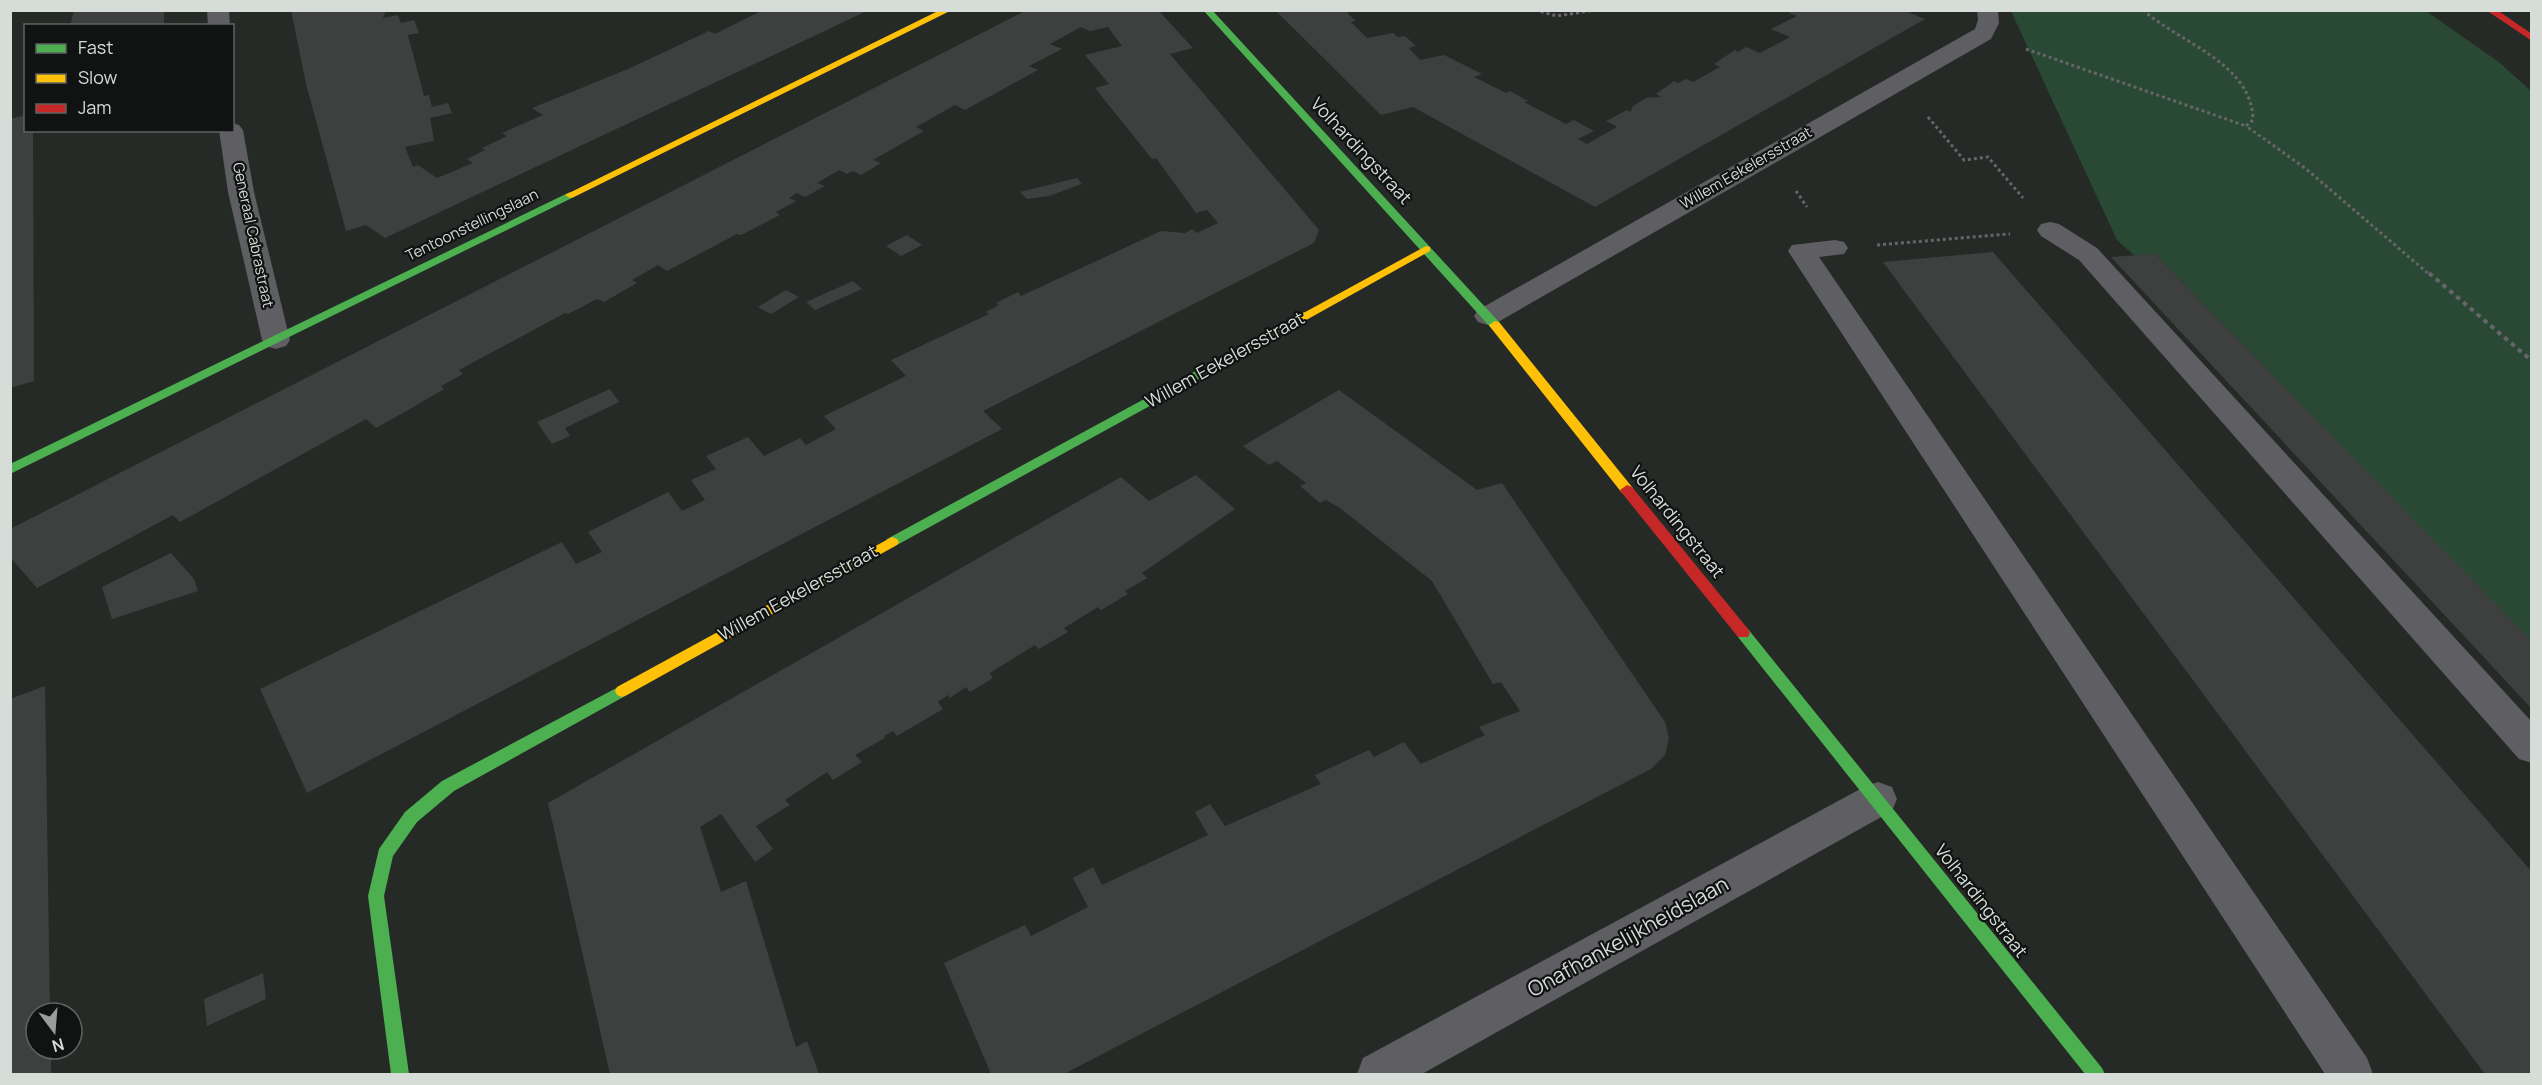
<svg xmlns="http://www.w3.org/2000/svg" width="2542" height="1085" font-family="Manrope,sans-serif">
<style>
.green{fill:#294934}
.building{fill:#3d403e}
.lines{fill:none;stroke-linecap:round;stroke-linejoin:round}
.path-far1{stroke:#66666a;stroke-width:3;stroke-dasharray:3 3;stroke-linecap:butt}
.path{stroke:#66666a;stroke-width:4;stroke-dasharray:4.5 4.5;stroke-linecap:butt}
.street{fill:#5e5e63;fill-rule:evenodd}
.fast{fill:#4caf50;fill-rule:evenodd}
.slow{fill:#ffc107;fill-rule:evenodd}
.jam{fill:#c62828;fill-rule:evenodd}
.labels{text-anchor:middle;stroke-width:4.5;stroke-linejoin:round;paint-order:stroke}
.far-street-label{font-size:15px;fill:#d6dcd8;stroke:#101311}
.street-label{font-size:18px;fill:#d6dcd8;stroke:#101311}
.near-street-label{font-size:21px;fill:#d6dcd8;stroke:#101311}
</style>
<rect width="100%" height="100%" fill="#262a27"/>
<path class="green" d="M2011,11H2426L2500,63L2531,91V641L2155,254L2135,256L2117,240Z"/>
<path class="building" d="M74,10H164V26H70Z
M291,10H386L383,18L398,15L401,23L414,20L419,33L408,35L424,96L429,95L432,107L448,103L452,113L430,118L434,141L405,147L413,167L418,165L437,178L473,163L467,159L485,150L482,148L507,136L502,133L543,115L532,108L628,69L709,31L715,34L763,10H869L385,238L366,225L346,231L306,84Z
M1027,10H1158L1193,48L1170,54L1319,230L1314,243L983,411L1002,429L307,793L260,689L562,542L576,564L602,552L588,532L668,492L682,511L705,500L691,480L716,469L706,456L748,437L764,456L800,438L806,445L836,429L824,416L906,376L891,360L989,314L986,312L999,305L996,303L1018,292L1021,296L1161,231L1185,233L1192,229L1197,233L1218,223L1207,210L1196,213L1156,158L1152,159L1095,88L1109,84L1085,55L1122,46L1108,27L1090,31L1081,27L1050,44L1062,49L1029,66L1038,70L965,110L955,105L916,127L924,131L873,160L881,163L861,175L853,171L847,174L839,170L817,183L825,186L805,197L797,193L789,198L796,201L776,212L780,215L741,235L737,234L667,271L658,265L632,280L637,283L604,302L597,299L568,314L565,313L459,370L463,374L441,386L444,389L410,409L376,428L366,419L180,522L173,515L37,588L10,557V529Z
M1275,10H1352L1347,13L1356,21L1351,22L1367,38L1393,33L1398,37L1405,36L1416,46L1409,48L1420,60L1444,55L1482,74L1474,77L1506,93L1510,91L1528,101L1524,102L1566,124L1574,120L1594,131L1578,139L1587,144L1617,127L1606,121L1627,110L1630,112L1633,106L1646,98L1661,97L1656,94L1674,81L1678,83L1686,79L1693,82L1720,67L1714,64L1735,50L1738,52L1746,47L1760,53L1790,37L1771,29L1797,16L1789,13L1792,10H1903L1925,19L1595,207L1413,107L1381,115Z
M26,115V130H33L34,381L10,388V119Z
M1077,178L1082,184L1049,196L1027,199L1020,192Z
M907,235L922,245L901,256L886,246Z
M1993,252L2532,872V1074H2485L1883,262Z
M2155,254L2532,641V709L2111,257Z
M853,281L862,289L815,310L806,302Z
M786,290L799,297L771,314L758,307Z
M610,389L619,402L565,428L570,436L552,444L537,422Z
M1339,390L1477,490L1502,483L1665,722L1669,738L1665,755L1651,769L1064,1074H991L944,963L1025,925L1031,936L1088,907L1073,878L1093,867L1102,885L1208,835L1195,812L1210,804L1225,826L1321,784L1315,775L1369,750L1374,757L1404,742L1421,764L1485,735L1479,727L1520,711L1501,682L1493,684L1432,581L1340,508L1326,500L1320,503L1300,486L1306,483L1277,461L1269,465L1243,446Z
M1196,475L1235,509L1142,573L1147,578L1125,591L1128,594L1101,610L1098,607L1064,628L1068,632L1039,649L1035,645L990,673L993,678L970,692L966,687L950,698L948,695L938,702L943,709L897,736L893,731L884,736L885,738L855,755L862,762L833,780L827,772L785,800L790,805L756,826L773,849L755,862L721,814L700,827L721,892L746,881L796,1047L807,1041L819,1074H610L548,803L1121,477L1149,501Z
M171,553L194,579L198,591L112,619L102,587Z
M45,686L50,1013H36V1049H51V1074H10V699Z
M263,973L266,999L207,1026L204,999Z"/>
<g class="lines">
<path class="path-far1" d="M1535,10L1557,16L1595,10
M2143,10C2180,43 2252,63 2253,120L2246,126L2305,168L2430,275
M2026,49L2246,126
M1928,117L1964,160L1988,157L2023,198
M1796,191L1807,207
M1877,245L2010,234"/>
<path class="path" d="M2429,273L2532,361"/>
<path class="street" d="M207,10H229L230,26H208Z
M1977,10H1998L1999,23L1991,39L1498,322L1488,325L1478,322L1474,316L1478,310L1975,29L1978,20Z
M232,123L239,125L243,130L254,192L290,340L286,346L276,349L266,346L262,340L228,192L219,130H232Z
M2050,222L2059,224L2097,248L2532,722V763L2519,759L2079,260L2041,236L2037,230L2041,224Z
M1835,240L1844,242L1848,248L1844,254L1819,257L2367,1058L2373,1074H2325L1788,251L1792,245Z
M1878,782L1892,787L1897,799L1892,811L1422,1074H1357L1363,1058L1864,787Z"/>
<path class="fast" d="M1203,10H1212L1499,322V328H1491Z
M570,192L574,193V197L10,474V464Z
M1304,312L1310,316L1308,319L897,545H887L885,542L887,539Z
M1743,627L1748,629L2102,1068L2105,1074H2085L1738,637L1736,633L1738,629Z
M622,685L627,687L629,691L627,695L454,791L417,822L393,856L384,896L409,1074H391L368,896L379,849L405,812L442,781Z"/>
<path class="slow" d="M940,10H952L574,197L570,198L565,195Z
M1426,246L1430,247V251L1308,319L1304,320L1298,316Z
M1495,321L1499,322L1632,487L1634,490L1632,493H1622L1491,328L1489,325Z
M892,537L897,539L899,542L897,545L627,695L622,697L617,695L615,691L617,687Z"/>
<path class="jam" d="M2486,10H2497L2532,34V41Z
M1627,485L1632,487L1748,629L1750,633L1748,637H1738L1622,493L1620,490Z"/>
</g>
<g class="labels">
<g class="far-street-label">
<text transform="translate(1746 168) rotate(-30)" y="5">Willem Eekelersstraat</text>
<text transform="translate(472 225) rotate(-26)" y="5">Tentoonstellingslaan</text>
<text transform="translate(253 235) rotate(78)" y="5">Generaal Cabrastraat</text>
</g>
<g class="street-label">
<text transform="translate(1361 151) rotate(47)" y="6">Volhardingstraat</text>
<text transform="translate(1225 360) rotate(-29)" y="6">Willem Eekelersstraat</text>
<text transform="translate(1677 522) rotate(51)" y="6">Volhardingstraat</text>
<text transform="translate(798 593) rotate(-29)" y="6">Willem Eekelersstraat</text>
<text transform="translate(1981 901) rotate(52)" y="6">Volhardingstraat</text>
</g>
<g class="near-street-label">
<text transform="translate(1628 937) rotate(-29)" y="7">Onafhankelijkheidslaan</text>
</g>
</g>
<rect width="2542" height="1085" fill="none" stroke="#d6dcd8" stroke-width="24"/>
<rect x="24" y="24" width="210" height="108" fill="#101311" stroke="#5f6361" stroke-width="1.5"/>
<rect x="36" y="44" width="30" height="9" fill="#4caf50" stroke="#5f6361" stroke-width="1.5"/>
<text x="78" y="54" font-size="18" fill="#d6dcd8">Fast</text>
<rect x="36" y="74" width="30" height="9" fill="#ffc107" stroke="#5f6361" stroke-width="1.5"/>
<text x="78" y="84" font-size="18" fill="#d6dcd8">Slow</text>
<rect x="36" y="104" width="30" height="9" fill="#c62828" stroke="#5f6361" stroke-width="1.5"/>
<text x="78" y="114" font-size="18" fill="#d6dcd8">Jam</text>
<g transform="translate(54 1031) rotate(164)"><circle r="28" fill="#101311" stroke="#5f6361" stroke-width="1.5"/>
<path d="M0-4.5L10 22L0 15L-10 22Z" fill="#989e9a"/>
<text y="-9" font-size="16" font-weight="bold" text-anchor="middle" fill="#d6dcd8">N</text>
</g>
</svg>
